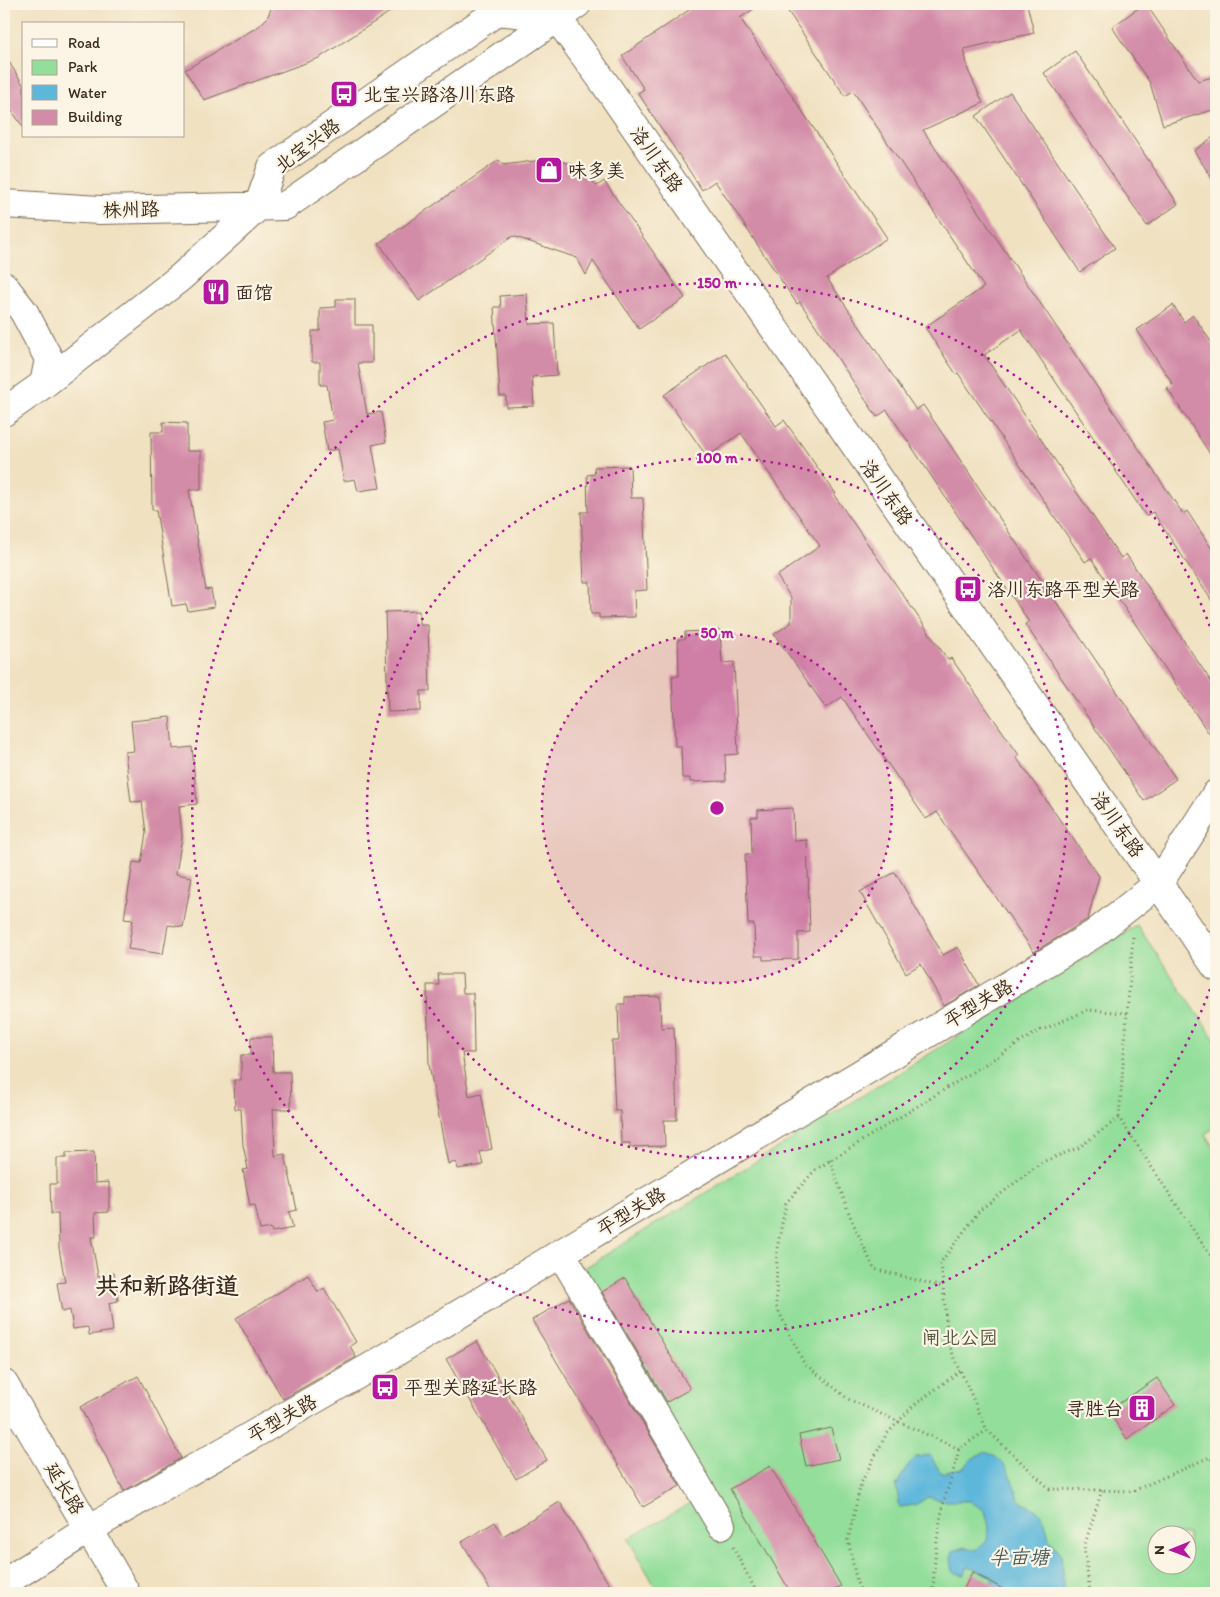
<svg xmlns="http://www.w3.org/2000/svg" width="1220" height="1597" font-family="Itim,'LXGW WenKai TC',sans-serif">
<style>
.green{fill:#92de9a;stroke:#66845c;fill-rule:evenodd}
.water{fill:#5db7db;stroke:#4c707c}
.building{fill:#d38ca8}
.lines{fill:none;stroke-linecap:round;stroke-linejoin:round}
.minor-casing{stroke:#7a6a57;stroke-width:30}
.path{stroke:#7a6a57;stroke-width:3;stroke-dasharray:1 4;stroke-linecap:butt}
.minor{stroke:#fff;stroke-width:28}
.ring{fill:none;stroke:#b5179e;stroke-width:2.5;stroke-dasharray:2.5 5}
.labels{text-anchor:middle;stroke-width:4.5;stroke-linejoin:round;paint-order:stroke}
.poi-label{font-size:19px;fill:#3b2a1e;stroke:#fcf5e5;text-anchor:start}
.street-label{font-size:19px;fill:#3b2a1e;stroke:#fcf5e5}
.park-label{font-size:19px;fill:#51573d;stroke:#fcf5e5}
.water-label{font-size:20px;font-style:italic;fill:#475b60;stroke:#fcf5e5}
.district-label{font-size:24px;font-weight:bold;fill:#3b2a1e;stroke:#fcf5e5}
.centre{fill:#b5179e;stroke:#fcf5e5;stroke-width:2.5}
.ring-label{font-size:15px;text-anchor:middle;font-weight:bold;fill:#b5179e;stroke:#fcf5e5;stroke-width:4.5;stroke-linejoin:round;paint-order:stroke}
</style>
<rect width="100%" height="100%" fill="#fcf5e5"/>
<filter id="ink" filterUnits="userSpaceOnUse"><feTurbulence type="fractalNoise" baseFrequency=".02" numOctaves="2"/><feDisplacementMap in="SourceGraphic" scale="10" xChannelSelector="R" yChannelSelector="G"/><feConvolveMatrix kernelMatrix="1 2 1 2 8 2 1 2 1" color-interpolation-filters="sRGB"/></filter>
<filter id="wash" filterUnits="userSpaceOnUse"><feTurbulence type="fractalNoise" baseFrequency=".0096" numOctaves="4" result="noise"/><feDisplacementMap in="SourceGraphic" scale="20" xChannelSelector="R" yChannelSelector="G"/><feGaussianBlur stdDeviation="1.12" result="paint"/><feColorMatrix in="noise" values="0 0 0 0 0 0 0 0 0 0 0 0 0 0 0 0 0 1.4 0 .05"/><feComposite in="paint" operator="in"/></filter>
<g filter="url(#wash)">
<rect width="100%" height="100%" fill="#f0e1c1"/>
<path class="green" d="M1137,925L1216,1041V1127L1205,1134L1216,1151V1593H659L628,1539L696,1500L570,1277ZM1158,1534H1188V1564H1158Z"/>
<path class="water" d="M985,1452C1009,1460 1011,1480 1020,1501L1037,1510L1045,1521L1049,1539L1061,1553L1063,1573V1593H995L991,1576L968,1567L964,1575L953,1572L951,1558L953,1551L965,1547L976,1550L987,1540L989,1527L985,1511L970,1501H944L928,1497L915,1505L900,1507L896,1486L908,1465L916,1457L930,1455L941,1473L962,1469L973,1458Z"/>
<g id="blocks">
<path class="building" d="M273,4H402L319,58L204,100L185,70L259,26L267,18Z
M685,4H761L740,18L887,238L827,278L916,410L923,405L1176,779L1144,801L1025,624L1029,622L887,410L877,417L800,302L797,304L715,181L702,190L638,93L644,89L622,56L689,10Z
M783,4H1027L1034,33L964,49L968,70L983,103L923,130L1183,514L1187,511L1216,555V607L1153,512L1146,516L1021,330L984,355L1121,558L1126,554L1216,689V744L1091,558L1085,562L958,373L956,374L925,327L984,287L853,91L845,96Z
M1144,4H1146L1198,81L1216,76V109L1163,125L1150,83L1112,27Z
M1075,51L1178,204L1147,226L1044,73Z
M4,54L24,86V128L11,110L4,115Z
M1010,92L1115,248L1080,272L976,116Z
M1216,135V184L1194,151Z
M499,160L503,165L534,161H560L579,166L597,186L604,181L685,298L639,329L593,261L586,275L577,258L513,236L419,301L379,243Z
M527,294L529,324L554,323L557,375L532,377L534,406L506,407V396H500L494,307H501L500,296Z
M336,299H355V325H372V363H358L367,414L381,412L386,442L372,445L380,488L358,491L355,479L344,481L338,449L327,451L322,422L333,420L327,385H320V362H312V331H320V308L336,307Z
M1173,305L1184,322L1193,315L1216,349V463L1167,388L1173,384L1137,330Z
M725,353L776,426L784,420L836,494L834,495L948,660L951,658L1019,755L1016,757L1099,876L1088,919L1034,952L937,812L926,819L842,697L826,708L774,634L791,623V598L777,576L820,546L741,433L707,457L664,395Z
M163,422L187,423V451H201V490H189L206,590L211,589L214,607L188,611L186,604L172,606L156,510H152L151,432H163Z
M630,466L631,498H643L647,590L634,591L635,617L599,618V614H591L590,582H584L581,512H588L587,475L595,474L594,467Z
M419,611V625H428L430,691H421V711L388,712L385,612Z
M720,630L722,663L734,662L738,754L725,755L726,781L690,782V778H682L681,746H675L672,676H679L678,639H685V632Z
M170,717L173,749L192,747L197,804L179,806L182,837L176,874L192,877L183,927L168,925L163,954L128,949L133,920L124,919L133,862L141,863L146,833L142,801L131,802L125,752L134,751L131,721Z
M793,808L794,841L807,840L810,932L798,933V959L763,960V956H755L754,924H748L745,854H752L751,817H758V810Z
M895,872L943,955L958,947L979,985L944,1006L921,964L906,973L860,892Z
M438,974H462L463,993H473L474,1053H462L469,1096L481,1093L492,1149L480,1152L483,1165L458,1169L456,1162L448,1164L429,1065L427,985H439Z
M660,996L661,1028L674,1027L677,1120H664L665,1146L630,1147V1143H621L620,1111H615L612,1041H619L618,1004H625V997Z
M251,1037H272L273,1072H290L291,1109H273L275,1156L285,1154L297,1210L289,1212L293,1228L272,1232L271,1228L260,1230L255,1205L250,1206L243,1170L248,1169L243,1145L241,1109H235L234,1080H241V1055H251Z
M94,1152L95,1183L109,1182V1212L95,1213L96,1237H91L98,1276L114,1273L118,1301L109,1303L113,1331L89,1335L88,1327L73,1329L70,1310L62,1312L57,1283L65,1282L59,1248L58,1214H51L50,1184H57V1158H66V1153Z
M308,1275L318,1292L324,1288L356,1342L350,1346L356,1357L283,1399L236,1318Z
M625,1278L690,1389L667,1402L602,1292Z
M569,1298L680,1486L643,1507L532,1320Z
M477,1341L547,1460L516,1479L446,1359Z
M138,1376L181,1458L124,1491L80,1407Z
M1157,1378L1175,1405L1127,1439L1108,1411Z
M831,1428L839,1459L806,1466L799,1435Z
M770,1466L841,1586L828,1593H791L730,1489Z
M560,1502L614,1593H492L462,1542L495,1522L503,1536Z
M972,1572L1010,1593H962Z"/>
</g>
</g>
<g filter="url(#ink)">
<use href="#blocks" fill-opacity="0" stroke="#7a6a57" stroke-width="1"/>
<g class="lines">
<defs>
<path id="minor" d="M543,4L557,18L603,81L1216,967
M4,204L99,210L285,206L557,18
M4,286L24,312L49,359L44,384
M4,412L44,384L181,277L258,207L272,167L498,11L557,18L577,4
M561,1253L721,1525
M4,1384L126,1593
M4,1583L89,1529L374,1365L1094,934L1159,883L1216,794"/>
</defs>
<use href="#minor" class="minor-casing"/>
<path class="path" d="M1133,937L1119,1118L1216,1264
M1119,1118L1078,1148L1042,1162L980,1210L941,1262L948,1343L987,1430L1050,1489L1133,1491L1210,1457L1216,1466
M830,1160L850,1216L874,1269L943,1287
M959,1449L848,1399L804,1363L776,1306L777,1249L786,1203L815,1170L1037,1032L1088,1010L1127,1013
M733,1547L757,1593
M862,1593L857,1583L848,1540L861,1483L886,1435L913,1406L960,1371
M933,1593C934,1563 937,1531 944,1501C949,1484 955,1467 959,1449L987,1430
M1090,1593L1084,1547L1102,1490"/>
<use href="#minor" class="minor"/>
</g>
</g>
<circle cx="717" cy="808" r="175" fill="#b5179e" fill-opacity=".12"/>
<g class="ring">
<circle cx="717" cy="808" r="175"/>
<circle cx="717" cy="808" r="350"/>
<path d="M1215 975A525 525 0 1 1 1215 641"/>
</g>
<defs>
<symbol id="bus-square" viewBox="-11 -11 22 22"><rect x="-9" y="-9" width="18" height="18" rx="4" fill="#b5179e" stroke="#fcf5e5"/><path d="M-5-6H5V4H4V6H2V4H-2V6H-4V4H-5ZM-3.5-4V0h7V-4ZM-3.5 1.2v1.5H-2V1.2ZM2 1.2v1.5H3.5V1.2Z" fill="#fff"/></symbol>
<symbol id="shop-square" viewBox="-11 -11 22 22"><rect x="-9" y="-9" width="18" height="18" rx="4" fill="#b5179e" stroke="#fcf5e5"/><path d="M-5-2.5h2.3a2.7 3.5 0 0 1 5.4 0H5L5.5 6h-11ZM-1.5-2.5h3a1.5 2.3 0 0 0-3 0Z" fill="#fff"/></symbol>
<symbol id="restaurant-square" viewBox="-11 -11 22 22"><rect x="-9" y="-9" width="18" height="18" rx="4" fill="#b5179e" stroke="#fcf5e5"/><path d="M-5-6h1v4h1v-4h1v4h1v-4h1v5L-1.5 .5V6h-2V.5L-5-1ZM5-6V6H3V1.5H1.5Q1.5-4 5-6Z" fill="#fff"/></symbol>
<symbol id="building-square" viewBox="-11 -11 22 22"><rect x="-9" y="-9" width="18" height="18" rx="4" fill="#b5179e" stroke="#fcf5e5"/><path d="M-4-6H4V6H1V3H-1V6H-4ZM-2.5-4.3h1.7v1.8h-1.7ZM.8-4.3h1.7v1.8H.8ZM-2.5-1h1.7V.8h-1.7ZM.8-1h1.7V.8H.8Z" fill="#fff"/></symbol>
</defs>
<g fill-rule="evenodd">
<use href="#bus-square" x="328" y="78" width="32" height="32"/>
<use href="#shop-square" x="533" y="154" width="32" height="32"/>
<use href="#restaurant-square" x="200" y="276" width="32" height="32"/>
<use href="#bus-square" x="952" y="573" width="32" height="32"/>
<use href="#bus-square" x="369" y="1371" width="32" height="32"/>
<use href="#building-square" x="1126" y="1392" width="32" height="32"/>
</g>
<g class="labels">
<g class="poi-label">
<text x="363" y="101">北宝兴路洛川东路</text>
<text x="568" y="177">味多美</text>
<text x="235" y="299">面馆</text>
<text x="987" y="596">洛川东路平型关路</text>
<text x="404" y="1394">平型关路延长路</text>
<text x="1123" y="1415" text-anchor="end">寻胜台</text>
</g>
<g class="street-label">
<text transform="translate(307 145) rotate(-37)" y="7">北宝兴路</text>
<text transform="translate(657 159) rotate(55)" y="7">洛川东路</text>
<text transform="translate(131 209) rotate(-1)" y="7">株州路</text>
<text transform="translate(887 492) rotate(55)" y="7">洛川东路</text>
<text transform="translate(1118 824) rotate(55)" y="7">洛川东路</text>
<text transform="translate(978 1003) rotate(-31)" y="7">平型关路</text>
<text transform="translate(631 1211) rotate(-31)" y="7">平型关路</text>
<text transform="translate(282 1418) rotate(-30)" y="7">平型关路</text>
<text transform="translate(65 1488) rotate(59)" y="7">延长路</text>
</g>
<g class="park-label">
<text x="960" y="1344">闸北公园</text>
</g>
<g class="water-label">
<text x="1019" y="1564">半亩塘</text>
</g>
<g class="district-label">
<text x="167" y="1294">共和新路街道</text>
</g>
</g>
<circle cx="717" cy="808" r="8" class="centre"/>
<g class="ring-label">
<text x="717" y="288">150 m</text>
<text x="717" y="463">100 m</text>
<text x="717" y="638">50 m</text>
</g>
<rect width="1220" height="1597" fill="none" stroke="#fcf5e5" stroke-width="20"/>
<rect x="22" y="22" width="162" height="115" fill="#fcf5e5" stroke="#afa495"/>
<rect x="32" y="39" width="25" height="8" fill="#ffffff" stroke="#afa495"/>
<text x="68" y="48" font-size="15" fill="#3b2a1e">Road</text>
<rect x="32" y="60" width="25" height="15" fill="#92de9a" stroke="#afa495"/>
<text x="68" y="72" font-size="15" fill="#3b2a1e">Park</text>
<rect x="32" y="85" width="25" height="15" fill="#5db7db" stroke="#afa495"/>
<text x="68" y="98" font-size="15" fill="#3b2a1e">Water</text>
<rect x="32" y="110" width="25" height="15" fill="#d38ca8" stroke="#afa495"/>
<text x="68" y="122" font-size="15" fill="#3b2a1e">Building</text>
<g transform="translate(1172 1550) rotate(269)"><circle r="24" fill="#fcf5e5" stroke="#afa495"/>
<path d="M0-4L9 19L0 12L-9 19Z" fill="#b5179e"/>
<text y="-8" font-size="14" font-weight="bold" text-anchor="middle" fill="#3b2a1e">N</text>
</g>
</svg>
